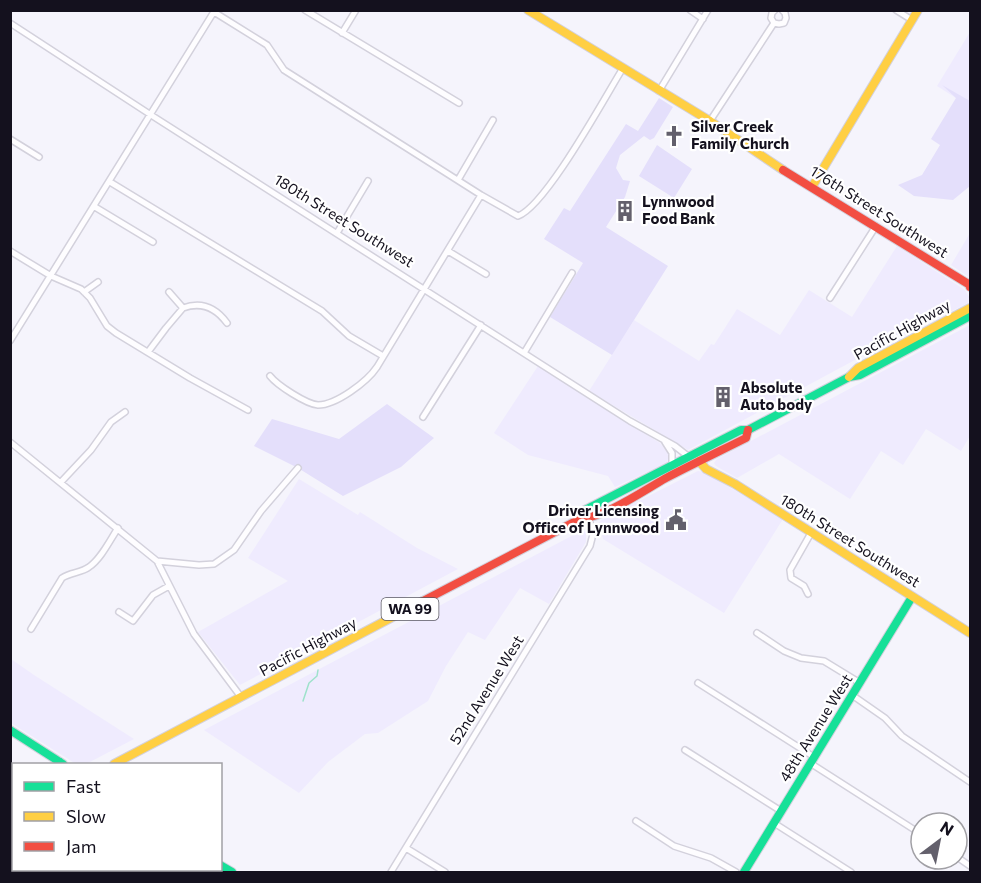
<svg xmlns="http://www.w3.org/2000/svg" width="981" height="883" font-family="Commissioner,sans-serif">
<style>
.built{fill:#efebfe}
.green{fill:#e4dffb}
.lines{fill:none;stroke-linecap:round;stroke-linejoin:round}
.stream{stroke:#9ee2cb;stroke-width:1.5}
.street-casing{stroke:#d3d1dc;stroke-width:8}
.fast-casing{stroke:#d3d1dc;stroke-width:10}
.slow-casing{stroke:#d3d1dc;stroke-width:10}
.jam-casing{stroke:#d3d1dc;stroke-width:10}
.street{stroke:#fefdff;stroke-width:5}
.fast{stroke:#16e098;stroke-width:8}
.slow{stroke:#ffcf43;stroke-width:8}
.jam{stroke:#f24e42;stroke-width:8}
.labels{text-anchor:middle;stroke-width:4.5;stroke-linejoin:round;paint-order:stroke}
.shield{fill:#fff;stroke:#5a5862;stroke-width:1.5}
.shield-label{font-size:14px;font-weight:bold;fill:#14111e}
.poi-label{font-size:15px;font-weight:bold;fill:#14111e;stroke:#fff;text-anchor:start}
.street-label{font-size:15px;fill:#14111e;stroke:#fff}
</style>
<rect width="100%" height="100%" fill="#f5f4fc"/>
<path class="built" d="M970,32V107L937,86Z
M970,233V278L951,265Z
M897,246L965,290L969,297L968,303L866,354L688,450L589,391L634,320L699,361L711,344L714,345L737,309L780,335L809,290L852,317Z
M970,325V436L961,451L926,429L903,465L881,451L850,499L779,454L737,478L716,466L714,463L717,459Z
M538,366L660,443L669,454L667,463L615,487L608,476L528,455L494,433Z
M698,471L704,472L783,519L724,613L603,539L599,523L601,520Z
M299,479L358,515L360,512L417,548L458,569L240,685L198,632L288,581L248,558Z
M581,531L586,532V542L549,604L520,588L485,640L468,632L446,666L428,701L378,733L365,734L328,762L299,793L204,730Z
M11,659L34,675L134,739L86,764H76L11,723Z"/>
<path class="green" d="M942,85L970,101V186L953,200L914,196L898,185L922,175L940,145L931,139L956,98Z
M659,98L673,107L654,138L650,140L644,136L620,155L616,168L623,180L630,181L625,197L606,227L668,266L612,355L550,317L583,263L544,239L564,208L570,211L626,124L638,131Z
M657,145L692,169L674,198L639,176Z
M387,404L434,438L401,467L343,496L298,468L254,446L272,419L339,439Z"/>
<g class="lines">
<path class="stream" d="M303,701L309,683L317,676L318,670"/>
<defs>
<path id="street" d="M305,10L459,103
M690,10L703,19
M896,10L912,20
M214,12L267,45L284,70L481,195L518,216C546,206 605,97 623,68
M10,23L151,115L630,421L675,446L689,457
M774,23L779,24L784,23L786,18L785,13L782,10
M342,33L356,10
M659,91L708,10
M710,121L774,23L771,18L772,13L775,10
M10,139L39,157
M458,180L493,120
M110,182L322,311L349,336L383,356
M95,207L153,242
M337,233L368,181
M10,251L51,276L81,289L90,298L107,326L116,333L190,378L248,410
M448,251L486,274
M84,292L98,282
M169,292L183,308C202,301 216,308 227,323
M830,298L876,226
M10,341L215,10
M148,352L166,328L183,308
M524,353L572,273
M270,376C277,385 306,404 318,405C336,405 367,382 377,367L481,195
M423,417L481,325
M10,442L157,561L194,634L241,697
M665,442L672,453V466
M61,482L91,450L111,422L125,412
M157,561L199,565L214,564L234,550L261,511L298,468
M808,594L804,586L791,578L790,570L811,533
M119,612L133,621L153,595L169,586
M31,629L62,578C71,572 81,573 89,567C101,559 110,540 118,528
M757,633L784,651L801,658L824,661L860,683
M698,683L814,757
M852,695L885,718L902,736L970,782
M685,750L781,811
M810,763L921,834
M636,821L674,846L711,858L736,872
M774,823L851,872
M406,848L445,872
M957,857L970,866
M92,870L96,872
M148,872L150,870
M391,872L590,546L593,534L589,519"/>
<path id="fast" d="M578,520L583,511L741,430H748L849,377L860,375L970,316
M10,730L63,764
M60,762L62,764
M220,865L232,872
M744,872L912,597"/>
<path id="slow" d="M528,10L710,121L783,170
M812,187L918,10
M849,377L858,368L970,308
M699,461L706,469L735,484L970,633
M114,764L423,601"/>
<path id="jam" d="M783,170L970,285
M970,285V287
M423,601L578,520C611,514 638,494 666,478C693,464 720,451 746,438L748,430
M10,819L14,817"/>
</defs>
<use href="#street" class="street-casing"/>
<use href="#fast" class="fast-casing"/>
<use href="#slow" class="slow-casing"/>
<use href="#jam" class="jam-casing"/>
<use href="#street" class="street"/>
<use href="#fast" class="fast"/>
<use href="#slow" class="slow"/>
<use href="#jam" class="jam"/>
</g>
<defs>
<symbol id="church-bare" viewBox="-9 -9 18 18"><path d="M-1.2-6h2.4v3.5h3.3v2.4h-3.3V6h-2.4V-.1h-3.3v-2.4h3.3Z" fill="#63606c" stroke="#fff" stroke-width="2.5" paint-order="stroke"/></symbol>
<symbol id="building-bare" viewBox="-9 -9 18 18"><path d="M-4-6H4V6H1V3H-1V6H-4ZM-2.5-4.3h1.7v1.8h-1.7ZM.8-4.3h1.7v1.8H.8ZM-2.5-1h1.7V.8h-1.7ZM.8-1h1.7V.8H.8Z" fill="#63606c" stroke="#fff" stroke-width="2.5" paint-order="stroke"/></symbol>
<symbol id="civic-bare" viewBox="-9 -9 18 18"><path d="M-.6-6.5H3V-4.5H.6V-3L4-1V1h2V6H-6V1h2V-1L-.6-3ZM-1.2 2.5V6h2.4V2.5Z" fill="#63606c" stroke="#fff" stroke-width="2.5" paint-order="stroke"/></symbol>
</defs>
<g fill-rule="evenodd">
<use href="#church-bare" x="659" y="121" width="30" height="30"/>
<use href="#building-bare" x="610" y="196" width="30" height="30"/>
<use href="#building-bare" x="708" y="382" width="30" height="30"/>
<use href="#civic-bare" x="661" y="505" width="30" height="30"/>
</g>
<g class="labels">
<rect class="shield" x="381.5" y="598" width="57" height="22" rx="4.5"/>
<g class="shield-label">
<text x="410" y="614">WA 99</text>
</g>
<g class="poi-label">
<text x="691" y="132">Silver Creek<tspan x="691" dy="17">Family Church</tspan></text>
<text x="642" y="207">Lynnwood<tspan x="642" dy="17">Food Bank</tspan></text>
<text x="740" y="393">Absolute<tspan x="740" dy="17">Auto body</tspan></text>
<text x="659" y="516" text-anchor="end">Driver Licensing<tspan x="659" dy="17">Office of Lynnwood</tspan></text>
</g>
<g class="street-label">
<text transform="translate(879 212) rotate(32)" y="5">176th Street Southwest</text>
<text transform="translate(344 221) rotate(32)" y="5">180th Street Southwest</text>
<text transform="translate(902 330) rotate(-29)" y="5">Pacific Highway</text>
<text transform="translate(850 541) rotate(32)" y="5">180th Street Southwest</text>
<text transform="translate(308 647) rotate(-28)" y="5">Pacific Highway</text>
<text transform="translate(487 690) rotate(-58)" y="5">52nd Avenue West</text>
<text transform="translate(816 728) rotate(-58)" y="5">48th Avenue West</text>
</g>
</g>
<rect width="981" height="883" fill="none" stroke="#14111e" stroke-width="24"/>
<rect x="12" y="763" width="210" height="108" fill="#ffffff" stroke="#a1a0a5" stroke-width="1.5"/>
<rect x="24" y="782" width="30" height="9" fill="#16e098" stroke="#a1a0a5" stroke-width="1.5"/>
<text x="66" y="793" font-size="18" fill="#14111e">Fast</text>
<rect x="24" y="812" width="30" height="9" fill="#ffcf43" stroke="#a1a0a5" stroke-width="1.5"/>
<text x="66" y="823" font-size="18" fill="#14111e">Slow</text>
<rect x="24" y="842" width="30" height="9" fill="#f24e42" stroke="#a1a0a5" stroke-width="1.5"/>
<text x="66" y="853" font-size="18" fill="#14111e">Jam</text>
<g transform="translate(939 841) rotate(32)"><circle r="28" fill="#ffffff" stroke="#a1a0a5" stroke-width="1.5"/>
<path d="M0-4.5L10 22L0 15L-10 22Z" fill="#63606c"/>
<text y="-9" font-size="16" font-weight="bold" text-anchor="middle" fill="#14111e">N</text>
</g>
</svg>
